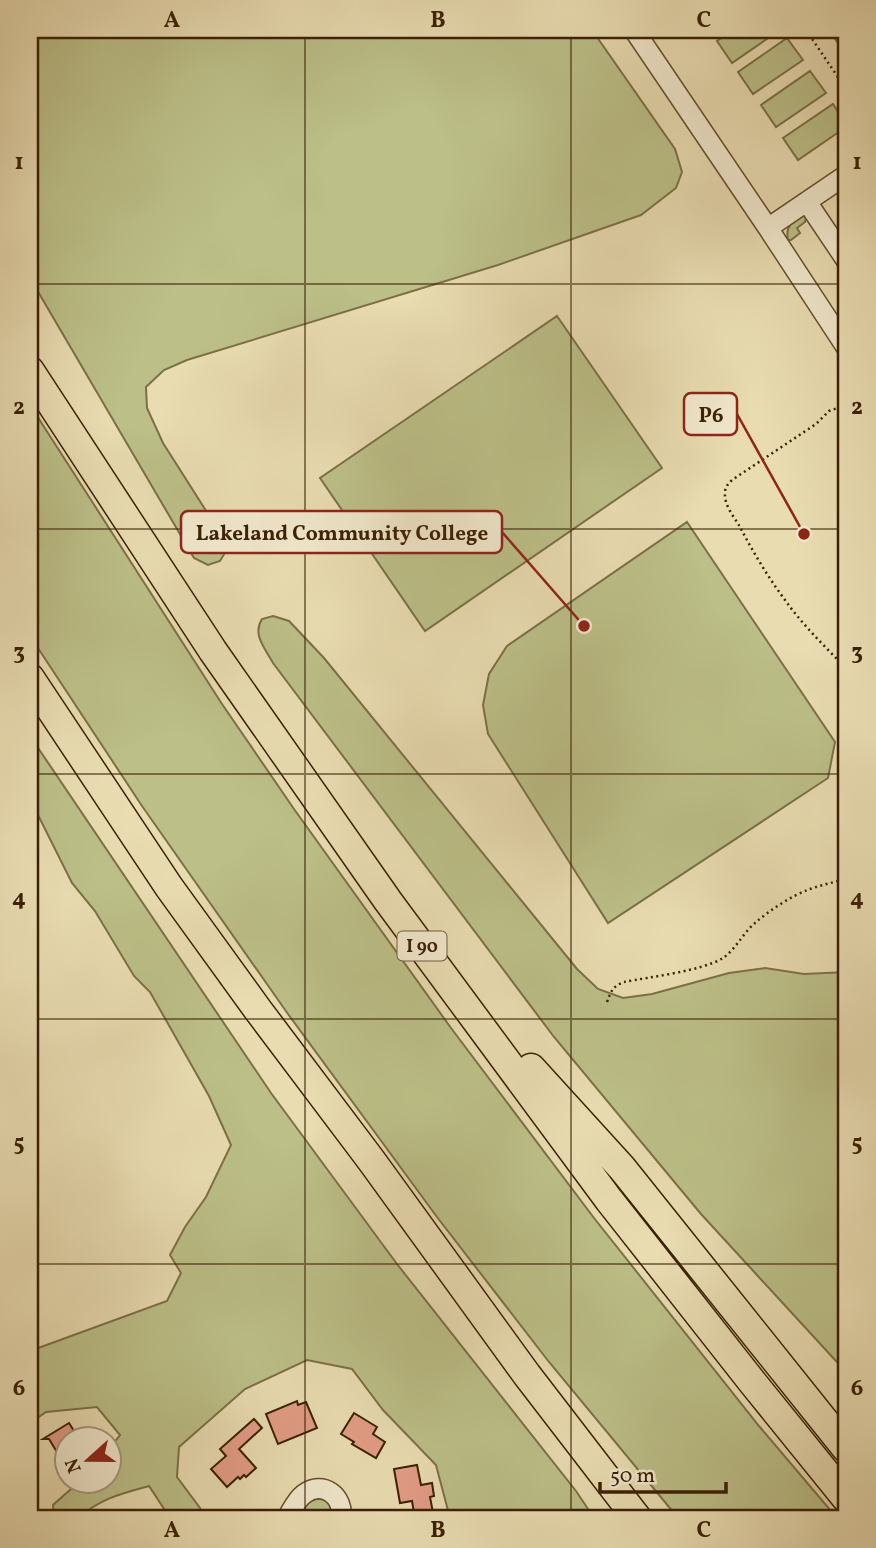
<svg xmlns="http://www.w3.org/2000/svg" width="876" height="1548" font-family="Vollkorn,serif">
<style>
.green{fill:#bcbf88;stroke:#7c7046;stroke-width:2}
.building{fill:#e29d86;stroke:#3b2003;stroke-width:2}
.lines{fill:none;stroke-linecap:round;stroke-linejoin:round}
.minor-casing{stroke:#664f2e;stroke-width:22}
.highway-casing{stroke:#3b2003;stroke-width:31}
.path{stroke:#3b2003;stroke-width:2.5;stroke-dasharray:2 3.5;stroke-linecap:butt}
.minor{stroke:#f1e8cc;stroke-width:19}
.highway{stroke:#e9dcb1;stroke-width:28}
.grid{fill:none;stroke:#3b2003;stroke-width:2;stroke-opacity:0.55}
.labels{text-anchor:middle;stroke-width:5;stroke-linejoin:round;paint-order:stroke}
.shield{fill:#f1e8cc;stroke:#725c3f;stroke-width:2}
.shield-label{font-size:18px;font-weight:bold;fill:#3b2003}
.leader{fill:none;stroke:#8f2418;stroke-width:2.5}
.callout-dot{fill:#8f2418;stroke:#f1e8cc;stroke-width:2.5}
.callout{fill:#f1e8cc;stroke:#8f2418;stroke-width:2.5}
.callout-label{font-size:21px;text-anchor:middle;font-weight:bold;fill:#3b2003}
.neatline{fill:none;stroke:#3b2003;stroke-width:2.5}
.grid-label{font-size:23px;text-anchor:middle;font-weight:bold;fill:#3b2003}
</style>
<rect width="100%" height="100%" fill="#e9dcb1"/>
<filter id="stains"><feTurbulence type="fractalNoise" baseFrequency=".00286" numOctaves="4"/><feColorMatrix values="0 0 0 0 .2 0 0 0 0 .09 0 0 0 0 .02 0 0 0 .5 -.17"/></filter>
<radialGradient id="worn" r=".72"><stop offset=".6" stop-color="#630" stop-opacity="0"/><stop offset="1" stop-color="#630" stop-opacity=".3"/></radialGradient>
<path class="green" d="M30,30H592L675,149L682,172L676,188L641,215L498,265L187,360L164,370L146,387L147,408L163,443L224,539L226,551L220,561L208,565L194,558L30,278Z
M732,30H780L732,63L717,41Z
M829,30H846V55Z
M787,38L803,60L753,94L738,72Z
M810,71L826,93L776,127L761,105Z
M833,104L846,124V127L798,160L783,138Z
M803,215L806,218L805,222L797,228L800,233L791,240H788C785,226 792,221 803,215Z
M557,316L662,468L425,631L320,478Z
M30,405L222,704L294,809L451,1028L594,1218L759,1426L837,1518H678L549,1362L437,1217L288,1014L142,806L30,636Z
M687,522L835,742L828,778L608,923L488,734L483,705L489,674L507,646Z
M273,616L289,621L324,658L577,969L598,989L623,998L652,994L729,973L765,968L804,974L846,972V1372L701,1214L554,1037L273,663C265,648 252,635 262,619Z
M30,736L271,1093L397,1264L576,1491L594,1518H450L436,1465L383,1410L352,1369L307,1360L245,1389L179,1447L177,1477L200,1508L204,1518H170L149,1486C120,1494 102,1498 78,1518H54L53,1505L79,1482H108L109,1449L120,1435L97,1407L46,1412L30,1423V1351L167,1301L181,1273L170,1255L185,1227L206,1197L231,1145L209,1096L150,992L134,976L95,911L72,883L30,799Z
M323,1497L331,1504L332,1518H297L307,1501Z"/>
<path class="building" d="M297,1401L298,1405L306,1402L317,1428L278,1444L266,1414Z
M354,1413L377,1427L373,1434L385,1442L376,1458L352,1444L354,1442L341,1434Z
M254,1419L262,1428L239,1449L256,1468L246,1477L244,1475L240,1479L238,1477L227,1487L211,1469L226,1456L220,1449Z
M69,1423L79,1439H66V1467L49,1439H43Z
M417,1465L421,1485L432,1483L434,1496L430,1497L434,1518H415L412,1501L400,1503L394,1469Z"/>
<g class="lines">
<defs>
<path id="minor" d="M634,30L768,228L846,347
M807,202L846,260
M768,228L846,175
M287,1518C292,1510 296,1500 304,1494C323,1480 344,1496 341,1518"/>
<path id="highway" d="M30,371L213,651L388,901L609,1200L753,1383L846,1498
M30,678L169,887L258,1010L371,1160L527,1375L637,1518
M531,1068L622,1168L846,1448"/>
</defs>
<use href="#minor" class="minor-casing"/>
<use href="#highway" class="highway-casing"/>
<path class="path" d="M806,30L846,89
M846,405L829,411L816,424L732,480C728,484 725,487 725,493C724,505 734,517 740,527C753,552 768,577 785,600C802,624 825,647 846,668
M607,1002C611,991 613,986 624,982C649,977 702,971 723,958C736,949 743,933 755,923C770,910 791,896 810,889C822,885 834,882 846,879"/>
<use href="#minor" class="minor"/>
<use href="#highway" class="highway"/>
</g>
<path class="grid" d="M305,30V1518M571,30V1518M30,284H846M30,529H846M30,774H846M30,1019H846M30,1264H846"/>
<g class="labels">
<rect class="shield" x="397.5" y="931.5" width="49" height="29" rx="5"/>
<g class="shield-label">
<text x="422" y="952">I 90</text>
</g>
</g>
<path class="leader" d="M804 534L737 414M584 626L502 532"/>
<g class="callout-dot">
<circle cx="804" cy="534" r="7"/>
<circle cx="584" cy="626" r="7"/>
</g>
<g class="callout">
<rect x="684" y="393" width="53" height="42" rx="7"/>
<rect x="181" y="511" width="321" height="42" rx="7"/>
</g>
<g class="callout-label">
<text x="711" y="422">P6</text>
<text x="342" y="540">Lakeland Community College</text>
</g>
<rect width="876" height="1548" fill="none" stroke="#e9dcb1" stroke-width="77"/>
<g transform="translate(88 1460) rotate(249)"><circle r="33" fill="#f1e8cc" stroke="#a8987c" stroke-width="2"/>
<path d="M0-5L12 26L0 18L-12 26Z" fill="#8f2418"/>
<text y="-10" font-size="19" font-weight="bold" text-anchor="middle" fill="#3b2003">N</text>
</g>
<path d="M600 1482v10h126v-10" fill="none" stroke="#3b2003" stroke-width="3.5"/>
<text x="610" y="1482" font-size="21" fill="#3b2003" stroke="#f1e8cc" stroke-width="5" paint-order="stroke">50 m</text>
<rect x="38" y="38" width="800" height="1472" class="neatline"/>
<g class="grid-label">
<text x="172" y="27">A</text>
<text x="438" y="27">B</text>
<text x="704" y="27">C</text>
<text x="19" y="169">1</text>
<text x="857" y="169">1</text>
<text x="19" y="414">2</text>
<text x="857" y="414">2</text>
<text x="19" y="659">3</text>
<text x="857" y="659">3</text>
<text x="19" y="905">4</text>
<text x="857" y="905">4</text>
<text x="19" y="1150">5</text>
<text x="857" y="1150">5</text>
<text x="19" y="1395">6</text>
<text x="857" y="1395">6</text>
<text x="172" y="1537">A</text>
<text x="438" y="1537">B</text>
<text x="704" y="1537">C</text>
</g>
<rect width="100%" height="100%" filter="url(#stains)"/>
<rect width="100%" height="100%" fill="url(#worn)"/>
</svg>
